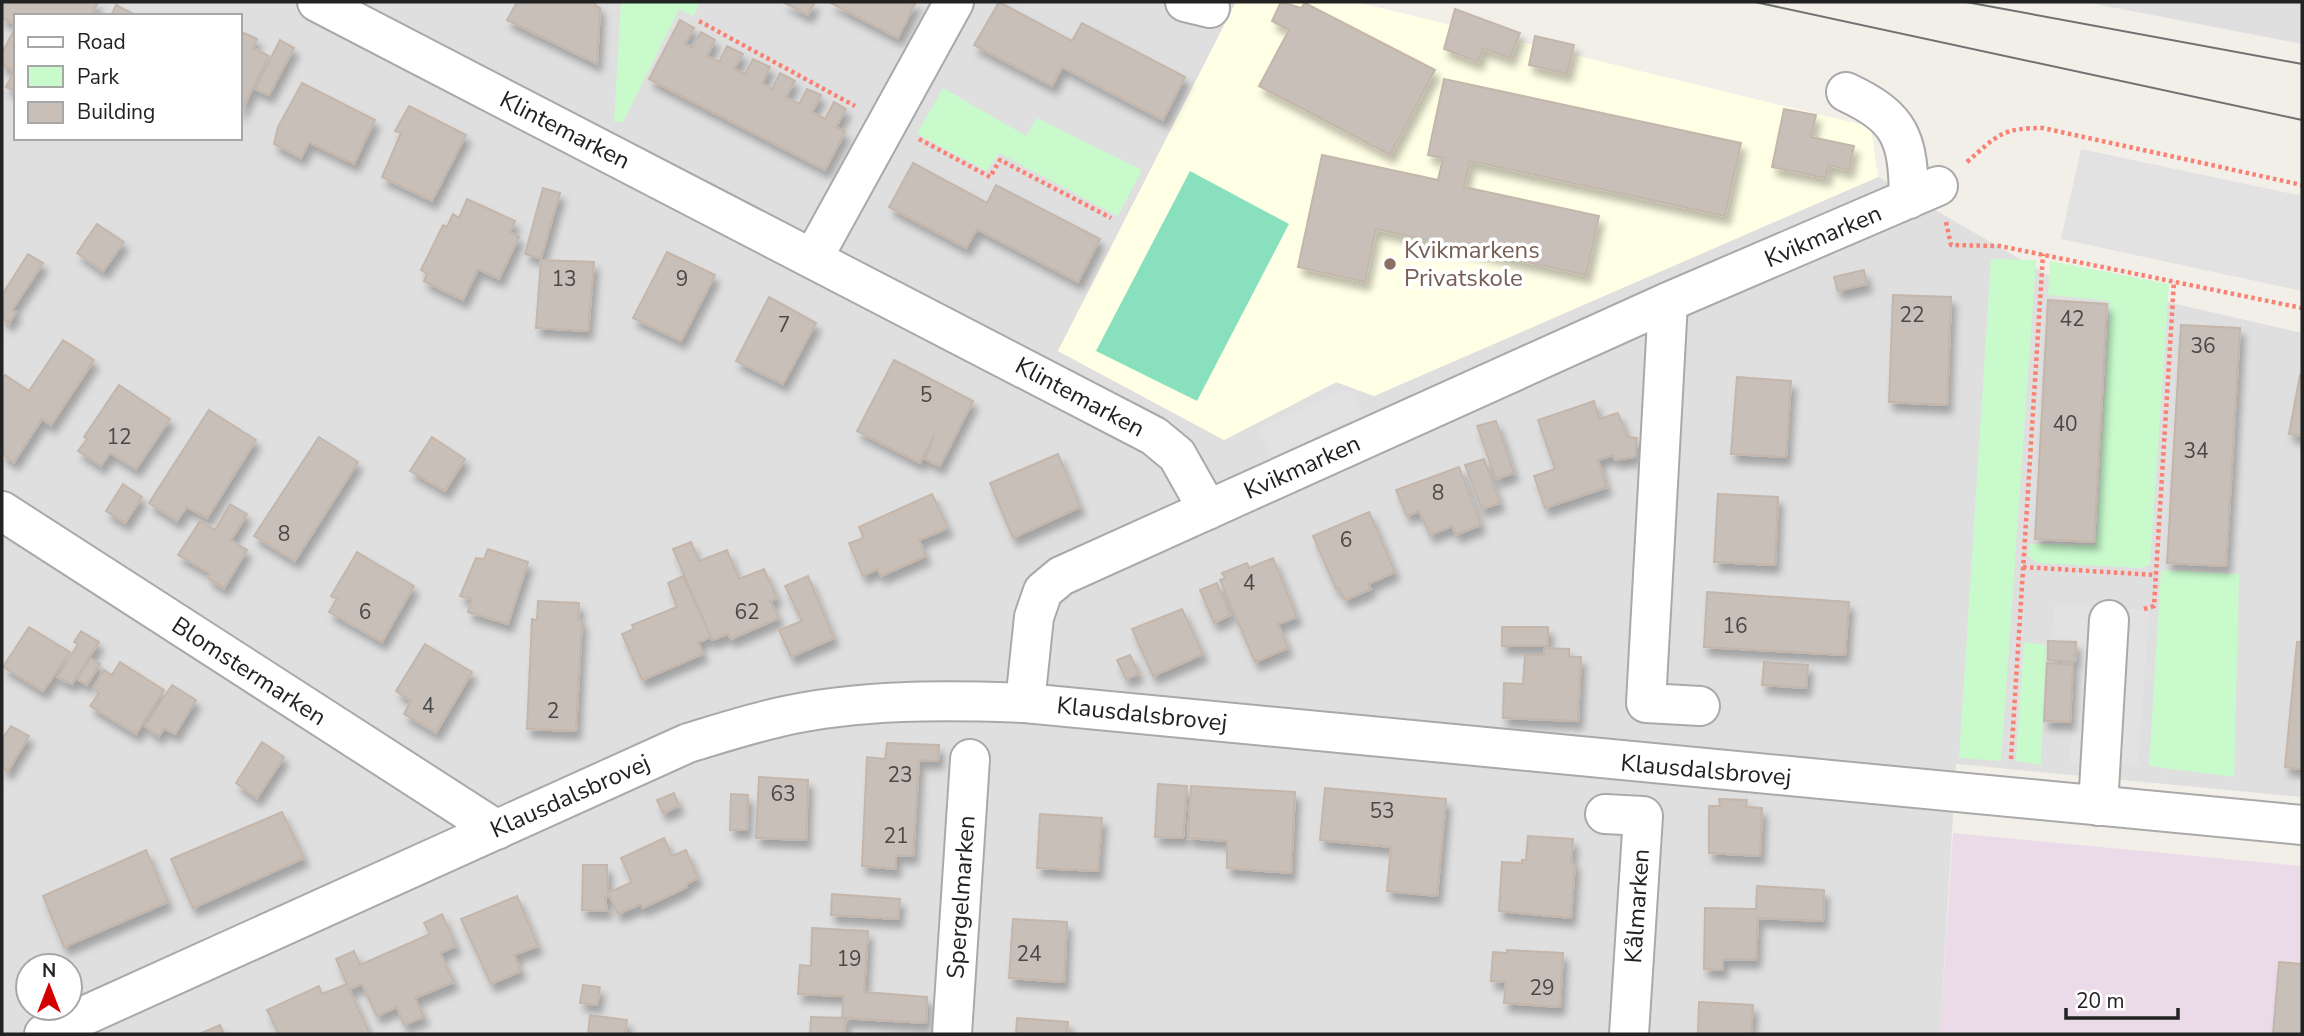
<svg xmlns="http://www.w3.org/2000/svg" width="2304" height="1036" font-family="'Nunito Sans',sans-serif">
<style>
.residential{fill:#e0dfdf;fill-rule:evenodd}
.industrial{fill:#ebdbe8}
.education{fill:#ffffe5}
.park{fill:#c8facc}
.pitch{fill:#88e0be}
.parking{fill:#e2e2e2}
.building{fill:#c7bfb8;stroke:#c4b6ab;stroke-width:2;filter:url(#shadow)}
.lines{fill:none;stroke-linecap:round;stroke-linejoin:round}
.minor-casing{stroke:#a9a9a9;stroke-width:42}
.path{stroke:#fa8072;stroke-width:4.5;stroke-dasharray:3.5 3.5;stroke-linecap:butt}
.minor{stroke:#fff;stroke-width:38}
.tram{stroke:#707070;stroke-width:2}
.education-dot{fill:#8d6e63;stroke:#fff;stroke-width:2.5}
.labels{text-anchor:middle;stroke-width:7;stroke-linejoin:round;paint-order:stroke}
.number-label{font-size:21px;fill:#4b4948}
.street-label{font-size:24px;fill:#222;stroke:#fff}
.education-label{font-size:24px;fill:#785e54;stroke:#fff;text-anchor:start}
</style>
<defs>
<filter id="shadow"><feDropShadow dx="4.5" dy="8" stdDeviation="3.5" flood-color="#0004"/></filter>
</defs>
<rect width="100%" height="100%" fill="#f2efe9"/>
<path class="residential" d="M2,2H1236L1058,351L1224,440L1337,382L1374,396L1878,177L2046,274L2302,333V797L1956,764L1940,1034H2ZM16,16H240V138H16ZM28,966H70V1008H28Z
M2085,2H2302V44Z"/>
<path class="industrial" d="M1953,833L2302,866V1034H1940Z"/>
<path class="education" d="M1236,2H1356L1871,127L1878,177L1374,396L1336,382L1224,440L1058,351Z"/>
<path class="park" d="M621,2H700L693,16L679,9L623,122H614Z
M943,88L1026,136L1037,118L1142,170L1118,216L999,153L987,171L917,134Z
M1991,259L2036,260L2001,761L1959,758Z
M2050,261L2169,284L2150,564L2142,568L2038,563L2028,556L2030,544L2096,545L2110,301L2048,295Z
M2161,570L2239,574L2234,777L2149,766Z
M2024,642L2046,645L2041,765L2016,761Z"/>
<path class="pitch" d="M1190,171L1289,224L1197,401L1096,351Z"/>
<path class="parking" d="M2081,149L2302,196V291L2061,239Z
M1343,390L1353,394L1363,415L1272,457L1258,429Z
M2054,605L2149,610L2138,765L2070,762L2078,639L2052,638Z"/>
<path class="building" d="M2,2H98L91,16H16V25L2,18Z
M517,2H596L595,5L600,8L597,64L507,20Z
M783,2H815L808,15Z
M829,2H916L898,38Z
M999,2L1072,41L1082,23L1185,77L1163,120L1062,67L1052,86L974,45Z
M1281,2L1301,8L1305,3L1435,70L1390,155L1259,86L1289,30L1272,21Z
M116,5L137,16H111Z
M1455,9L1520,33L1510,58L1483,48L1478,62L1444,49Z
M680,20L694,28L685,44L692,48L701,32L715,40L707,56L719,62L727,46L743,54L734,69L745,74L753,59L770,67L762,83L772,89L780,73L795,81L786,97L799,104L807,89L821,95L812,112L825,119L834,102L846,109L836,127L845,132L825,170L649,79Z
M16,26V92L6,87L14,71L2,65V53Z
M244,33L257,39L253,48L269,56L240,113V41Z
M1535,36L1574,45L1567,74L1529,65Z
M280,40L294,48L269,95L255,89Z
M1444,79L1741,143L1725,216L1470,161L1464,187L1599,216L1586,275L1376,229L1365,282L1298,267L1322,155L1438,180L1443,158L1428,155Z
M302,83L375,120L354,164L309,142L301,158L274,144L278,127Z
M409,106L466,135L432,201L382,177L401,133L395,131Z
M1784,109L1816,115L1811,137L1854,146L1849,170L1828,165L1826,178L1772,167Z
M913,163L987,203L996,185L1100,239L1078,282L977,229L966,248L889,207Z
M543,188L560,193L541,258L525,254Z
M467,199L515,221L510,232L519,237L499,279L478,269L463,300L424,281L427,274L421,270L443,225L447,227L453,214L459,218Z
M97,224L124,242L103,271L77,253Z
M667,252L715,275L681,341L633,318Z
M28,254L43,263L12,310L16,312L9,323L2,318V295Z
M541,260L594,262L588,331L536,328Z
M1864,270L1867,284L1838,291L1834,277Z
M1893,295L1951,297L1947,405L1889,402Z
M769,297L816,323L783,384L736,361Z
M2048,300L2107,304L2094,542L2035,539Z
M2181,325L2240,328L2226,566L2167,563Z
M63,340L94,360L51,425L42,419L14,462L2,454V380L5,375L29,391Z
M894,360L973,401L940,466L925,459L934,437L920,463L857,431Z
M2300,375H2302V436L2289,434Z
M1737,377L1791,381L1786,457L1731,454Z
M119,385L170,419L136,469L110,453L101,466L78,451L87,439L84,437Z
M1594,401L1599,419L1618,413L1627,437L1637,438L1635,457L1615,460L1613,455L1598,460L1607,487L1545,508L1534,476L1555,469L1538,420Z
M209,410L256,440L207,518L187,507L177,521L149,503Z
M1496,421L1514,473L1496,479L1477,426Z
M319,437L358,462L295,561L254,536Z
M432,437L465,459L445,491L410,471Z
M1058,454L1080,507L1013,538L990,483Z
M1484,459L1500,503L1482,509L1465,465Z
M1459,467L1481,525L1456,535L1452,526L1430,535L1419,511L1407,516L1396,490Z
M123,484L142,497L125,523L106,511Z
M932,494L948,528L919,540L926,556L881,576L877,569L863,576L849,543L864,538L859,527Z
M1718,494L1778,497L1775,565L1714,562Z
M230,504L247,514L231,540L247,550L224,588L208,578L210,573L178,555L200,521L215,530Z
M1369,512L1395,572L1368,584L1371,589L1345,600L1339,588L1336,589L1313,536Z
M691,542L699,561L727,550L739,579L764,569L777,598L770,601L779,618L731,639L728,634L712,640L673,549Z
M488,549L528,562L508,624L468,612L472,599L460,596L476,558L484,559Z
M357,552L414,586L382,642L329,612L337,599L331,596Z
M1273,558L1297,617L1278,624L1288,648L1255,662L1220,580L1225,578L1222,573L1247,563L1249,568Z
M683,576L711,637L698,642L703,654L642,680L622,634L634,629L632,625L677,607L668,583Z
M808,576L834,638L791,657L779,630L802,621L785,586Z
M1217,583L1230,615L1214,623L1200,590Z
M1707,592L1849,602L1845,655L1704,647Z
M538,601L579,603L578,620H582L576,731L527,729L532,619L537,620Z
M1182,609L1203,654L1153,676L1132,629Z
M29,627L70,652L43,691L3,667Z
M1502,627H1548V646H1502Z
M81,631L99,642L72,684L57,677L78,644L74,642Z
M2048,641L2076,642L2075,662L2048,660Z
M2297,642H2302V769L2285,767Z
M425,644L472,672L436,733L404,714L411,701L396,691Z
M1545,648L1569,649V657H1581L1578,721L1503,718L1504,683L1523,684L1525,655H1544Z
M1130,655L1139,674L1126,679L1117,660Z
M90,658L100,664L87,685L77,679Z
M120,662L164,690L136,734L90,706L99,693L93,689L104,670L112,675Z
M1764,662L1808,665L1806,688L1762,685Z
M2047,663L2073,665L2070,722L2044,721Z
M172,685L196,700L175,734L164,728L159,736L145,726Z
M11,726L29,736L8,771L2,767V739Z
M262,742L284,757L257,798L236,783Z
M887,743L939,745L938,761L919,760L913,856L896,855V869L862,866L867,757L885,759Z
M759,777L808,780L806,840L756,838Z
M1158,784L1187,786L1183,838L1155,837Z
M1191,786L1295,792L1291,873L1227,868V841L1188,838Z
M1325,788L1446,799L1437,896L1387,891L1391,847L1320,840Z
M674,793L679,806L663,813L657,800Z
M731,794L748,795L747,830H730Z
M1719,799L1747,800L1746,807L1762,808L1760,856L1709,853V806H1720Z
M282,812L304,858L193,908L171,859Z
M1040,814L1102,818L1098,871L1037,868Z
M1528,836L1573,839L1571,863H1575L1571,918L1499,911L1502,862L1522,863V860H1526Z
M664,838L672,856L686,850L698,878L686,884L687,887L643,908L641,904L618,914L610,896L605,897L607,911L582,910L583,865H607L608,893L632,882L621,858Z
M146,850L168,902L64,947L43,896Z
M1757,886L1824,890L1823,921L1758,918L1756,960L1723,959V970L1704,969L1705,908L1756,909Z
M832,894L900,899L898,919L831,915Z
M517,896L538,946L514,955L521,971L491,984L461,919Z
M442,914L456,946L440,953L454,982L415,998L424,1017L404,1025L397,1007L377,1016L362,984L349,989L370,1034H279L267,1010L319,986L322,994L347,984L336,959L354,951L360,965L430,934L424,923Z
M1013,919L1067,922L1064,982L1009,978Z
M812,928L868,931L864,992L927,997L926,1023L842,1018L844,996L798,994L800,965L811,966Z
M1507,950L1563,953L1560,1007L1504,1003L1506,982L1491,981L1493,952L1507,953Z
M2279,962L2302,964V1034H2273Z
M583,985L600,987L597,1005L580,1003Z
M1699,1002L1753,1005L1751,1034H1698Z
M590,1015L627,1020L625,1034H588Z
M811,1017L845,1018L844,1034H810Z
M1017,1018L1068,1022L1067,1034H1016Z
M220,1025L224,1034H199Z"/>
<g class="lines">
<defs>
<path id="minor" d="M317,2L1154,436L1177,455L1208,510
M1185,2L1210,8
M1846,92C1902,118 1908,139 1909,199
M813,258L954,2
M1668,302L1646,703L1700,706
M2,511L497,830
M1025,703L1034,617L1043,591L1061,576L1668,302L1938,186
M2098,806L2109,620
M1605,814L1643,816L1629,1034
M44,1034L688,743C718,734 749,724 780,717C859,699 944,700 1025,703L2302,825
M952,1034L970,759"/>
</defs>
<use href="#minor" class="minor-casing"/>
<path class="path" d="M699,21L855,106
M919,139L990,177L1000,160L1111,218
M1967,162C1998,135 2001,128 2043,128L2302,185
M1946,222L1951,245L2000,246L2302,308
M2023,567L2156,575
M2144,609L2154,606L2174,281
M2011,759L2043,254"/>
<use href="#minor" class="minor"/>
<path class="tram" d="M1755,2L2302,120
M1966,2L2302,64"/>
</g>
<circle class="education-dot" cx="1390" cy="264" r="7"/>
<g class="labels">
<g class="number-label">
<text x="564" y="286">13</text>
<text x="682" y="286">9</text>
<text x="1912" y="322">22</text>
<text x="2072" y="326">42</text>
<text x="784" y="332">7</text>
<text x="2203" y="353">36</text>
<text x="926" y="402">5</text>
<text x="2065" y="431">40</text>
<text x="119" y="444">12</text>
<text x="2196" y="458">34</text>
<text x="1438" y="500">8</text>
<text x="284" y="541">8</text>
<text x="1346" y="547">6</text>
<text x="1249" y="590">4</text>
<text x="365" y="619">6</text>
<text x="747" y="619">62</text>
<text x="1735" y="633">16</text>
<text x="428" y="713">4</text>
<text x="553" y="718">2</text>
<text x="900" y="782">23</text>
<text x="783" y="801">63</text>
<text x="1382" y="818">53</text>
<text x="896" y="843">21</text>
<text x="1029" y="961">24</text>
<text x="849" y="966">19</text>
<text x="1542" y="995">29</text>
</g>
<g class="street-label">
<text transform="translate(565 130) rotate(27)" y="8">Klintemarken</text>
<text transform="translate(1823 236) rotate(-23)" y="8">Kvikmarken</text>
<text transform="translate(1080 397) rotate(28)" y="8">Klintemarken</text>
<text transform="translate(1302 467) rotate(-24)" y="8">Kvikmarken</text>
<text transform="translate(249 671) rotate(33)" y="8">Blomstermarken</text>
<text transform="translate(1142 714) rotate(6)" y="8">Klausdalsbrovej</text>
<text transform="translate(1706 770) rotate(5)" y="8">Klausdalsbrovej</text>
<text transform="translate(570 796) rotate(-24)" y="8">Klausdalsbrovej</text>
<text transform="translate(961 897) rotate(-86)" y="8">Spergelmarken</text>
<text transform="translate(1637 906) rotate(-86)" y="8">Kålmarken</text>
</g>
<g class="education-label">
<text x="1404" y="258">Kvikmarkens<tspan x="1404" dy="28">Privatskole</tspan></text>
</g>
</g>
<rect width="2304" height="1036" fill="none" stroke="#222222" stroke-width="7"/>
<rect x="14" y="14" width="228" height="126" fill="#ffffff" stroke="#a7a7a7" stroke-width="2"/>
<rect x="28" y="37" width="35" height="10" fill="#ffffff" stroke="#a7a7a7" stroke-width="2"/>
<text x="77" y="49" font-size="21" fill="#222222">Road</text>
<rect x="28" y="66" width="35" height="21" fill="#c8facc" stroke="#a7a7a7" stroke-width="2"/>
<text x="77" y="84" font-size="21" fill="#222222">Park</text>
<rect x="28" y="102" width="35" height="21" fill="#c7bfb8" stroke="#a7a7a7" stroke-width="2"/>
<text x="77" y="119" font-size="21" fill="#222222">Building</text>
<g transform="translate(49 987)"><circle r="33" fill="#ffffff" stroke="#a7a7a7" stroke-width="2"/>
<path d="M0-5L12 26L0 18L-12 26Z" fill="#d40000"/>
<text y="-10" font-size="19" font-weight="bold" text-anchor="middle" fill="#222222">N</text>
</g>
<path d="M2066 1008v10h112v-10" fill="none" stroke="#222222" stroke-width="3.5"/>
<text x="2076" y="1008" font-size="21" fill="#222222" stroke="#ffffff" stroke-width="5" paint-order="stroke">20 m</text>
</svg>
